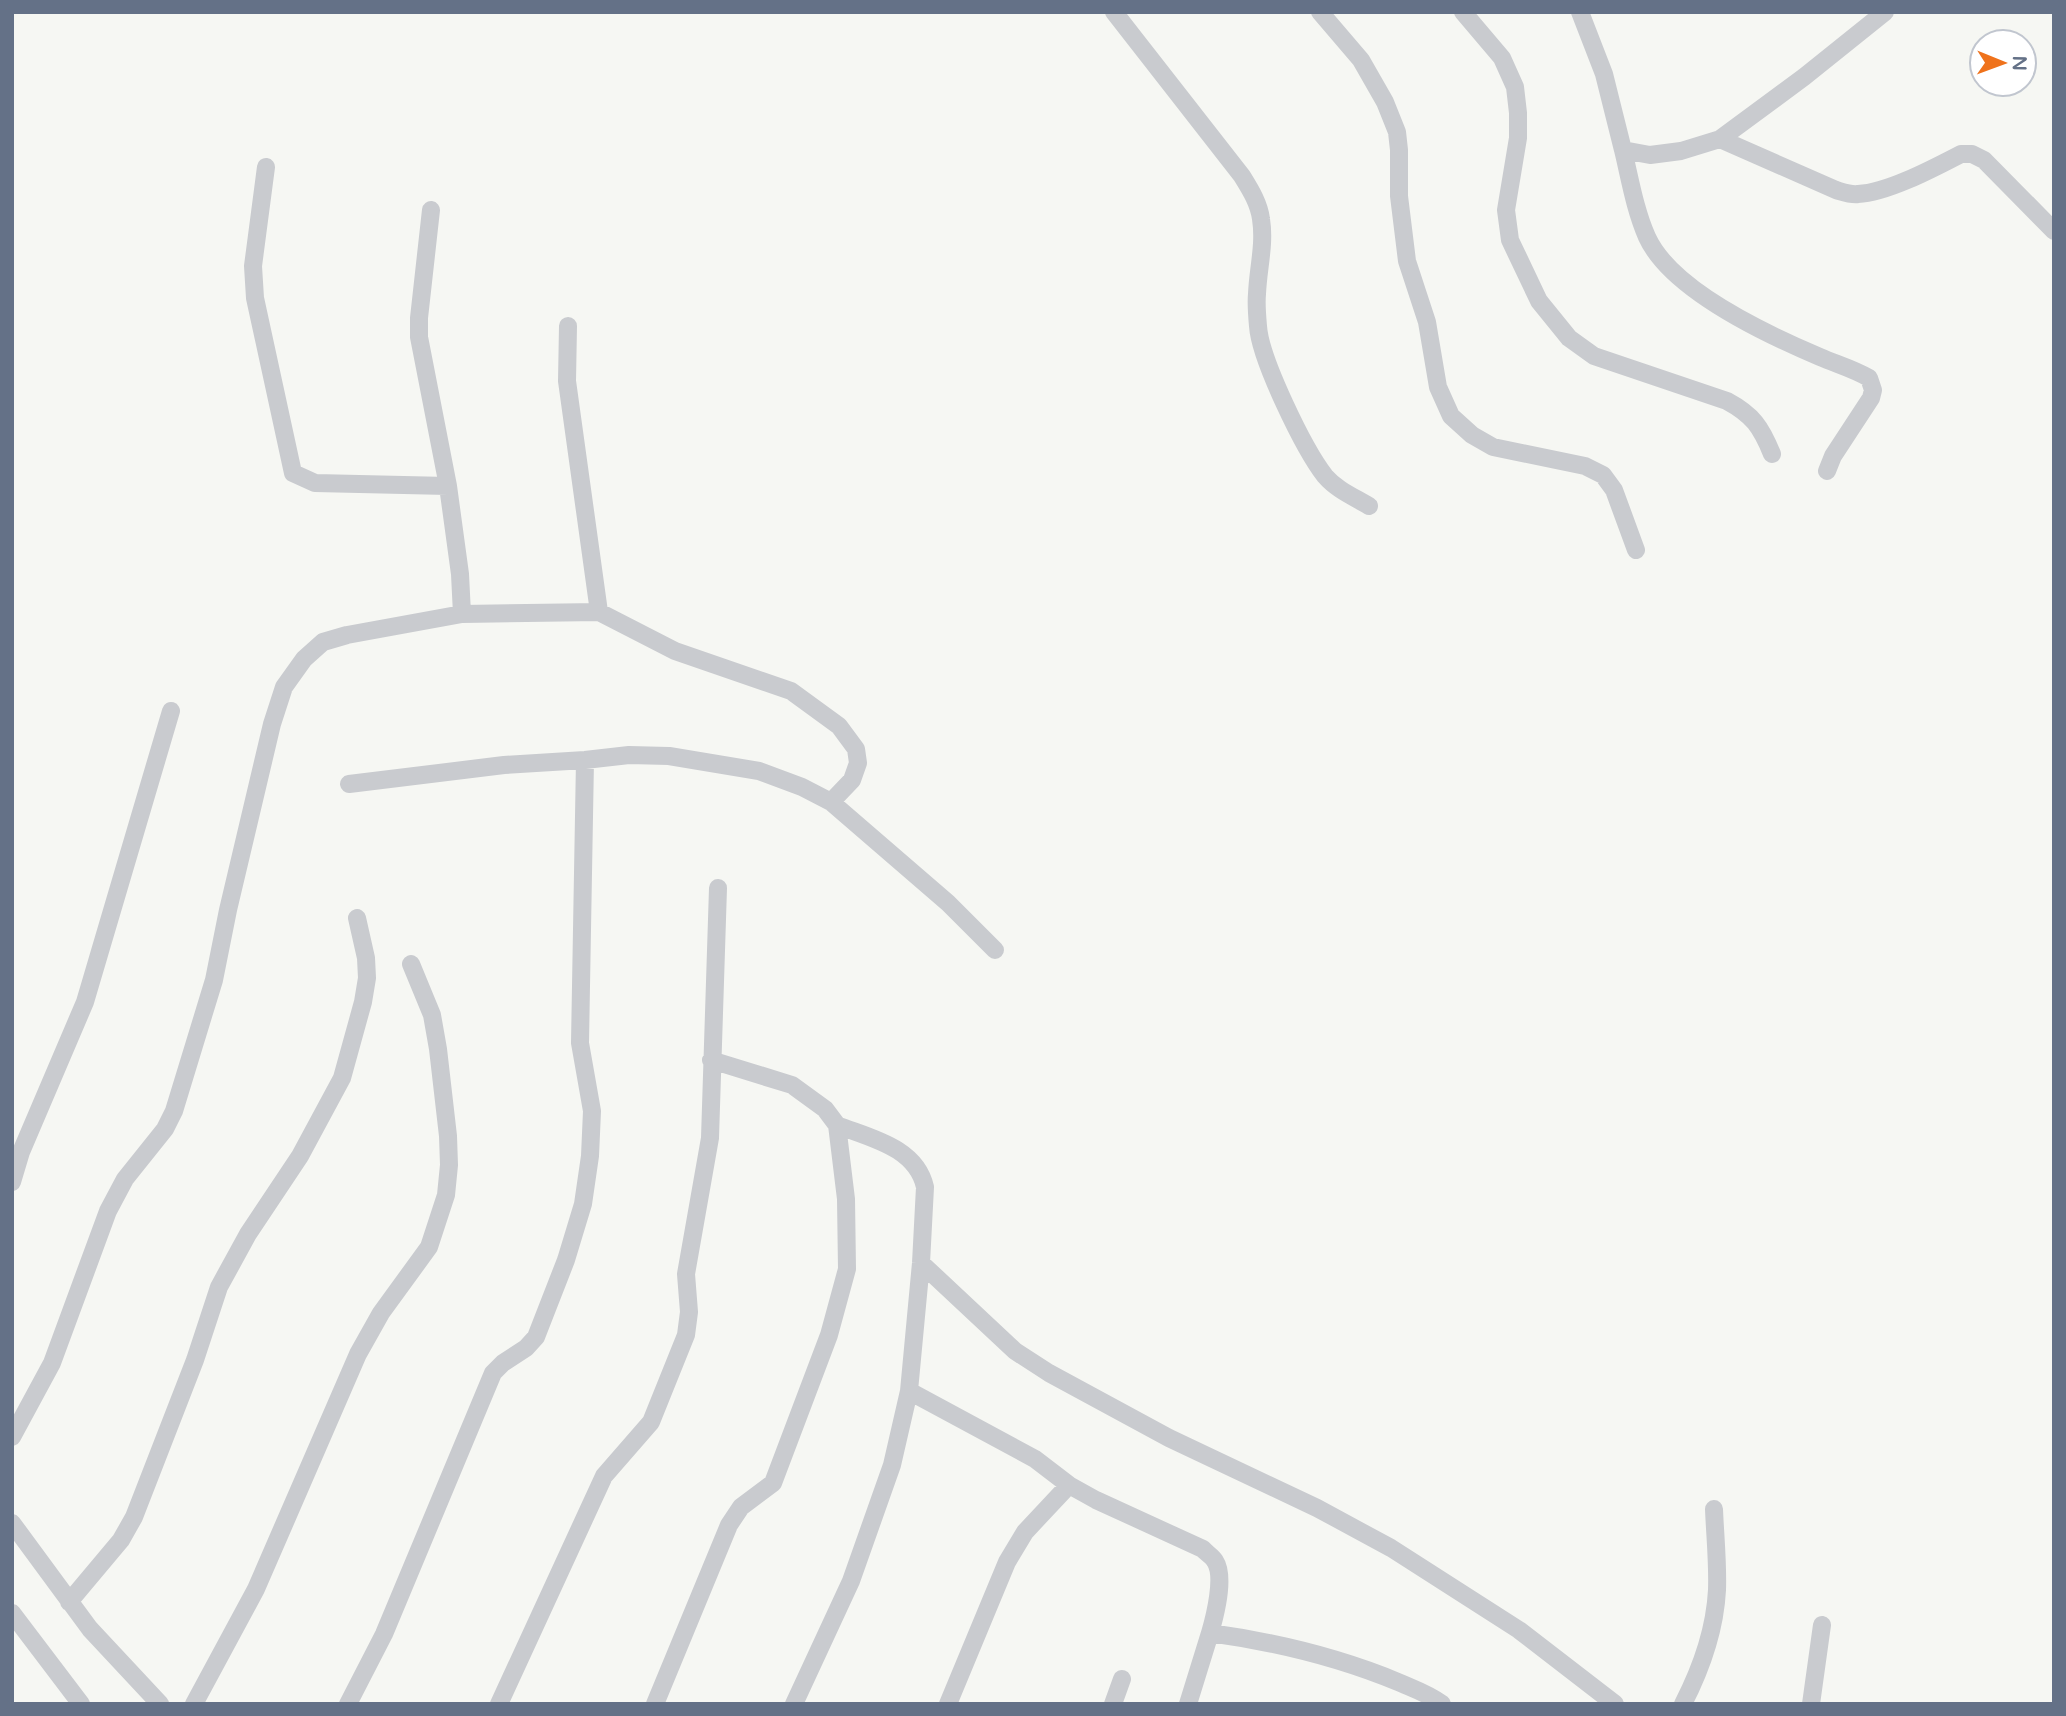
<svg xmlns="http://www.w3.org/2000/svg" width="2066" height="1716" font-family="'Varela Round',sans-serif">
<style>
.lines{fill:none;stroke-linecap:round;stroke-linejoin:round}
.minor{stroke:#c9cbcf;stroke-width:18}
</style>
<rect width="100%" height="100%" fill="#f6f7f3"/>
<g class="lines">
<path class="minor" d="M1114,12L1242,176C1250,189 1259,203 1261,219C1265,245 1258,268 1257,294C1256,304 1257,315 1258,326C1260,359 1304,449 1325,476C1337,490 1354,497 1369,506
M1320,12L1361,60L1385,102L1397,132L1399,150V196L1407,261L1427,322L1438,387L1451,416L1472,435L1493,447L1585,466L1603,475L1614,490L1636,550
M1463,12L1502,58L1515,87L1518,113V138L1506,210L1510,240L1539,301L1569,338L1594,356L1727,401C1753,415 1761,427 1772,454
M1580,12L1604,74L1623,150L1650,155L1681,151L1720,139L1804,77L1885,12
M1720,139L1836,190C1843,192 1851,195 1858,194C1887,193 1934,168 1961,154H1972L1984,160L2054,231
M1623,150C1630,179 1635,210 1647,237C1671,290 1768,335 1820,357C1836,364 1854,369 1869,378L1873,390L1871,398L1833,456L1827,471
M266,167L253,266L255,298L293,473L315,483L448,486
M431,210L419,318V337L448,486L460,574L462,614
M568,326L567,381L599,612
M349,784L504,765L585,760L629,755L669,756L759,771L802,787L831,802L948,903L995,950
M12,1182L21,1152L85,1002L171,711
M921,1263L1015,1351L1049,1373L1169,1438L1317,1508L1391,1548L1519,1630L1615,1704
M909,1391L1035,1459L1069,1485L1096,1500L1203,1549C1206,1553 1212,1556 1215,1561C1225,1576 1215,1616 1210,1633C1275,1642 1338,1657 1398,1682C1414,1689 1429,1694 1442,1704
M12,1437L52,1363L108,1211L125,1179L165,1129L174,1111L214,980L228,910L272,724L284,687L304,659L323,642L347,635L462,614L599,612L675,651L791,691L839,726L856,749L858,763L852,780L831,802
M12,1523L90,1629L160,1704
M69,1602L121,1540L134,1517L195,1360L219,1287L248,1234L300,1156L342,1078L363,1002L367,978L366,958L357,918
M12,1613L81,1704
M194,1704L256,1589L358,1354L381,1313L429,1247L446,1195L449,1165L448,1136L438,1049L432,1015L411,964
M348,1704L384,1634L493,1373L503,1363L526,1348L536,1337L566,1260L583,1204L590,1156L592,1111L580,1043L585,760
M499,1704L604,1476L651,1422L686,1335L689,1312L686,1274L710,1138L718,888
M655,1704L729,1525L741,1507L773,1483L829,1335L847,1269L846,1199L837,1125L825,1109L792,1085L711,1060
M794,1704L851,1581L892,1465L909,1391L921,1263L925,1187C916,1147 870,1138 837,1125
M948,1704L1007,1562L1025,1532L1069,1485
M1113,1704L1122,1679
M1188,1704L1210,1633
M1683,1704C1701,1669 1715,1629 1717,1590C1718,1563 1715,1535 1714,1509
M1811,1704L1822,1625"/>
</g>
<rect width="2066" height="1716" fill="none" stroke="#647187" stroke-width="28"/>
<g transform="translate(2003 63) rotate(91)"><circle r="33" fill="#ffffff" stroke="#c1c6cf" stroke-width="2"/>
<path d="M0-5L12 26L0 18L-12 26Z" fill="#ef721b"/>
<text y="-10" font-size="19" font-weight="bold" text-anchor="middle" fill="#647187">N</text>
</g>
</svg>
